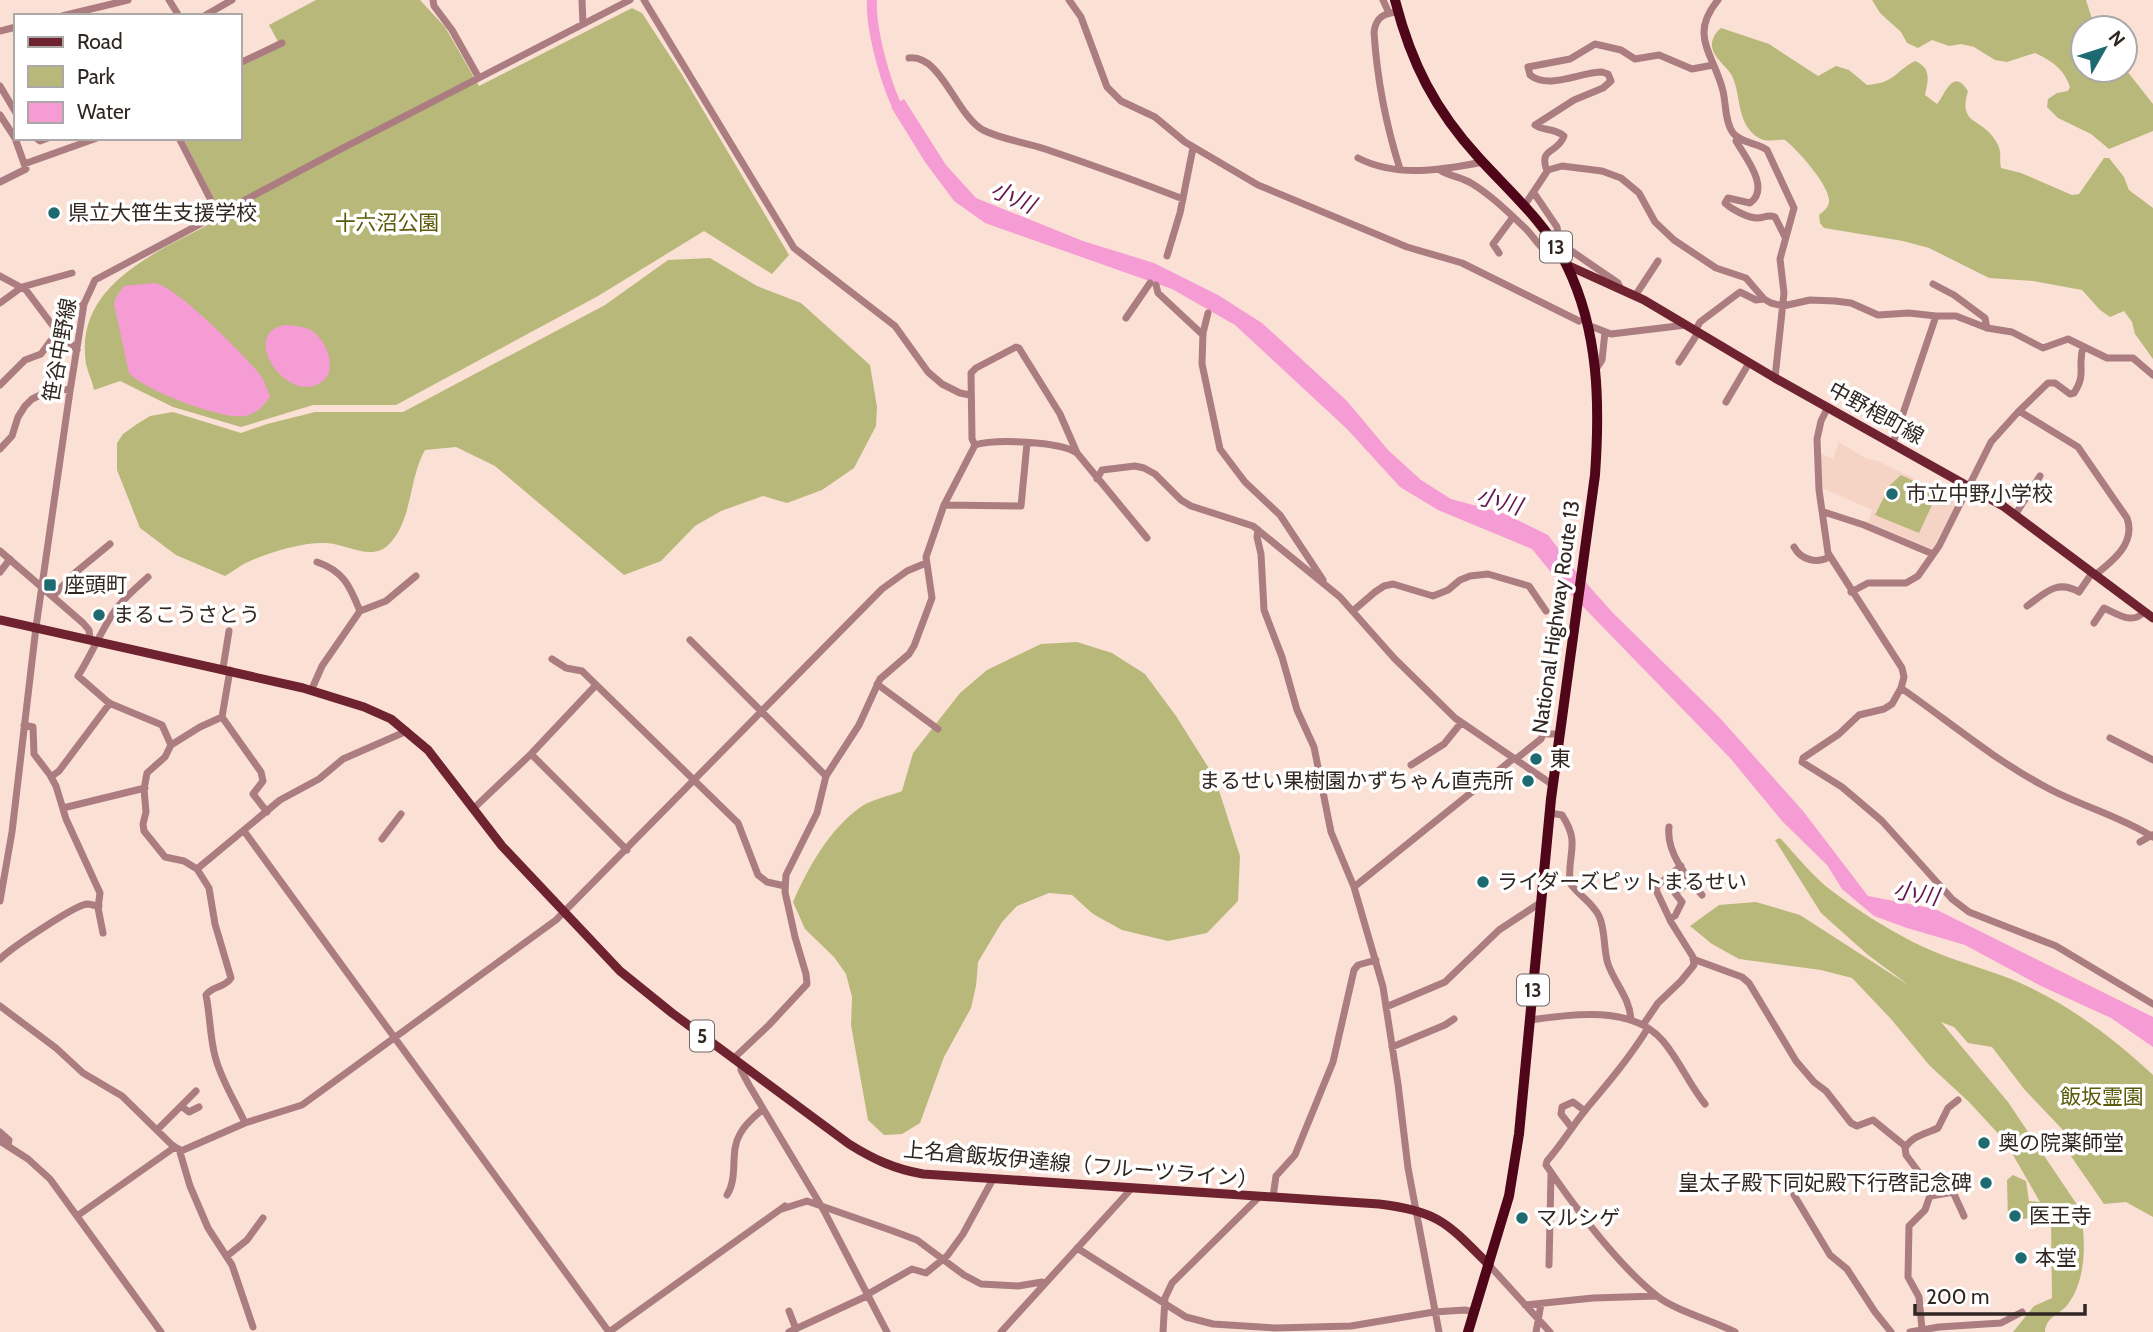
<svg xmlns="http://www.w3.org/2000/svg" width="2153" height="1332" font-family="Cabin,'Noto Sans JP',sans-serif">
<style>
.built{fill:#f6d4c5}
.green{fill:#b8b87b}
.water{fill:#f69cd4}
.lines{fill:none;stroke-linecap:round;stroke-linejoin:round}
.river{stroke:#f69cd4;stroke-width:10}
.minor{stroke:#ab7d80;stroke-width:7}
.major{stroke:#6f222f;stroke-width:9}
.highway{stroke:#4f0618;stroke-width:10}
.poi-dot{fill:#1e6a71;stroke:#fff;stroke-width:2.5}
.labels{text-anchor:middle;stroke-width:7;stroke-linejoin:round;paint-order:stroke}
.shield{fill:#fff;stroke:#6e6764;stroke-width:2}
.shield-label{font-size:19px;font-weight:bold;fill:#302622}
.poi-label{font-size:21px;fill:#302622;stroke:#fff;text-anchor:start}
.park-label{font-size:21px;fill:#5b5a09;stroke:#fff}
.street-label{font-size:21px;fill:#302622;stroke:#fff}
.water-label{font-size:23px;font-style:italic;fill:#64164d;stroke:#fff}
</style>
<rect width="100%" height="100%" fill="#fbe1d5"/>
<path class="built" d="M1839,442L1865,458L1878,461L1959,500L1932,549L1868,522L1872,510L1822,488L1820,453L1833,459Z"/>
<path class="green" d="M316,0H420L445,27L479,86L632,8L642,13L681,73L789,255L772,274L704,231L598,296L396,405H313L241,427L173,407L120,381L94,390C92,381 88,372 86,364C73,281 165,249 223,217L183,138H240V67L281,47L269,25Z
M1872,0H2086L2095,28H2083V70L2127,71L2153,104V131L2109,149L2091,134L2058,118L2047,107L2048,99L2057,93L2068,91L2070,87C2064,69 2052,61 2035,53L2007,62L1995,60L1974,47L1961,44L1949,46L1932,40L1918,48L1907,43L1901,32L1880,13Z
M1721,28L1769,44L1818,76L1836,66L1849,70L1867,85C1895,83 1894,72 1915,61C1932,68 1928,81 1925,95L1937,104C1946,93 1953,67 1968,91C1957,127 1984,116 1998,145C2002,153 1999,160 2001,168L2021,173L2072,195L2079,194L2104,158H2109L2124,177L2129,190L2153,208V359L2135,334L2132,322L2124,311L2110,317L2100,310L2082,290L2033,281L1989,278L1929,248L1903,241L1824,228L1820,223L1819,215C1824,211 1828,208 1829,202C1831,187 1797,149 1785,140C1776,139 1767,143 1759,138C1735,124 1742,93 1731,74C1725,65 1714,58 1712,47C1711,39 1716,32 1721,28Z
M710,258L757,286L801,303L870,365L877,407L876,426L854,468L822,490L787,503L763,496L721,511L695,526L661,561L624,575L495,466L456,447L425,450C409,478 413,515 392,541C374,564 349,544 326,543C303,542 269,552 248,562C240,565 233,572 225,576L176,555L140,528L117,470V443L123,434L137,424L150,416L173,412L241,433L267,424L315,412H403L605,305L668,260Z
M1901,475L1931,489L1933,503L1919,533L1875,515L1890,485Z
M1077,642L1112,653L1145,674L1176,716L1215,778L1240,856L1238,901L1207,933L1168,941L1122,930L1093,914L1072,895L1049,893L1017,906L1002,922L978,962L976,986L971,1008L944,1057L920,1123L902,1134L884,1135L868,1120L851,1025L852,997L846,974L834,957L805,929L793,902C808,868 829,829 862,806C873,799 890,796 902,791L913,753L960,693L987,670L1041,644Z
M1780,838C1797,856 1813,877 1832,891C1857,910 1886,928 1913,942C1942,957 1973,965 2003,976C2059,997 2109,1034 2153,1075V1217L2126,1202L2104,1204L2066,1149L2071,1143L2062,1129L2024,1089L1992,1047L1968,1043L1954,1027L1941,1022L2008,1102L2080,1209C2086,1238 2087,1279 2068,1304C2060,1315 2046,1316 2045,1332H2013L2034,1306L2052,1298L2051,1221L2044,1209L2045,1216L2008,1221L2007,1180L2013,1175L2026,1181L2029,1201L2040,1202L2005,1141L1969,1102L1930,1066L1891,1019L1852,978L1821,970L1739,959L1712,944L1690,926L1719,905L1756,902L1800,915L1910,986L1868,955L1821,913L1775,840Z"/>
<path class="water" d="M904,99L946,165L976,198L1083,241L1154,263L1218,295L1262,323L1347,401L1388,450L1421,480L1451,499L1503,513L1548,535L1574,569L1612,612L1719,717L1803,811L1868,896L1935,909L2153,1017V1047L2111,1018L2041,986L1965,945L1907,928L1874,916L1842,889L1827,865L1783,822L1730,758L1559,582L1532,549L1438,510L1400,487L1347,429L1235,325L1172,289L985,223L954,201L925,162L891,107Z
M155,283C176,286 247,357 261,376C265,382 267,390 270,396C265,406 255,414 245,416C222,420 144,390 129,373L114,304L116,297L124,286Z
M285,325C296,326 308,326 316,334C331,348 339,379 313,386C281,395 241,333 285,325Z"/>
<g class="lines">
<path class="river" d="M872,0C870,28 887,91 902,115"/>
<path class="minor" d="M169,0L179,16
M433,0L434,6L452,30L479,78
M582,0L583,24
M644,0L794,248L895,326L928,372L942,384L960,393L970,395
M1069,0L1081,17L1107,87L1121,101L1155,117L1185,142L1258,185L1407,247L1462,263L1579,321
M1383,0L1389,13
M1718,0C1688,36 1714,54 1723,91C1726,104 1725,122 1733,133C1741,143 1758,143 1767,150L1794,208L1780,259L1784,293L1775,378
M1398,12C1384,13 1376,17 1374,32C1377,79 1386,125 1400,169
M62,16L128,0
M204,16L232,0
M0,31L16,27
M909,58C941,54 956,115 983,130C1003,140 1025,142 1045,149C1092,165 1137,181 1183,199
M240,63L282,43
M0,86L16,113
M0,115L15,138L26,169L0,182
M1737,137L1736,141C1745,157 1771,188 1750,203L1728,198L1725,203C1731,209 1748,218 1757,218C1765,218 1767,214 1775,217L1785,237
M36,138L40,141L48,138
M179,138L218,214
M1358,158C1397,178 1442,170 1483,162
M24,164L97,138
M1440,170C1449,176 1461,177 1471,183C1491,195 1509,213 1526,229C1537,240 1543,256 1560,254
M1547,171C1538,147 1558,154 1564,136C1555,128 1543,131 1535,125L1574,100L1603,88L1611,81L1608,74L1602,72C1580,72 1549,90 1530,75L1528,67L1570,59L1595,44L1621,50L1635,59L1659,55L1692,69L1713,65
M1534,193L1557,227L1558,234L1570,250L1618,283L1621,289
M1524,206L1548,170L1562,166L1602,171L1621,178L1639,193L1655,222L1674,240L1716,268L1746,278L1764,299L1771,303L1783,306L1810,300L1835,301L1851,303L1878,315L1909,313L1936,316H1956L1987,328L2012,332L2043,348L2068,339L2107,358H2133L2153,375
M1499,253L1493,244L1513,217
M1167,256L1180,213L1193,148
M0,276L26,290L53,326L77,350
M1933,284L1954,295L1985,318L1987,328
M1156,285L1158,293L1203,335
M1635,296L1658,261
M0,303L22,287L72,273
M1208,313L1203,333L1202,364L1220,449L1245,482L1280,515L1323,580
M1126,318L1150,283
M1593,327L1611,334L1686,325
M1695,331L1700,322L1740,292L1756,300L1764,299
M1679,362L1698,333
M1596,369L1602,360L1605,332
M0,385L25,360L41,354L74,309L83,305
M1726,402L1749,363
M1828,407L1821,421L1817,439L1819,490L1828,553L1902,668L1904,677L1901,688L1892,704L1884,709L1859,715L1839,734L1803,758L1802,762L1842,787L1882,821L1952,899L1969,912L2056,946L2153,1004
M2019,411L2078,447L2127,518C2136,543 2113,561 2095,575
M1893,443L1936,316
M975,445L972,439L971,373L976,368L1016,347L1019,348L1060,414L1077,453
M0,449L12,436L18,417L25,406L32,399L57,387L70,391
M1097,479L1102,470L1135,466L1144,468L1155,474L1181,500L1191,506L1253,526L1340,597L1394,658L1455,718L1553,785
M944,505L1021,506L1027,443
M1824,512L1864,525L1933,554
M2015,515L2040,476
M1258,530L1257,537L1261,554L1264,610L1282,657L1297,710L1314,747L1331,832L1354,887L1383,987L1398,1084L1408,1168L1439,1332
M1794,547C1801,560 1817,564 1829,557
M0,551L83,623L89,630L90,639
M0,572L10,559
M148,577C137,587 125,597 116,609C101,630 92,654 78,676L109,703L162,725L171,745
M1851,592L1868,583H1906L1918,576L1939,546L1991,442L2018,412L2048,383H2055L2070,394L2074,393C2087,373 2077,368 2083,347
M54,595L76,572L110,544
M2027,606C2045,593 2057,579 2079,592L2092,573
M1354,610L1375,592L1384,586L1393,584L1433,596L1448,590L1460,580L1470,576L1488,574L1529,586L1546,611
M360,611L386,601L416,576
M2094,623L2104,608C2118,614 2132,625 2144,612
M690,640L826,776
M552,659L566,668L582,671L738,823L758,875L767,882L785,886
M223,668L229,631
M877,684L938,729
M1901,688C1947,720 1992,758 2042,785C2077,805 2118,815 2153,837
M311,691L322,666L360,611C350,587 344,571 317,562
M222,717L230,670
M24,725L33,727L34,754L50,775L56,786L66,819L100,893L98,908L103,933
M2110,738L2153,760
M531,754L627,850
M1516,759L1541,739L1543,734H1559
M1411,765L1444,744L1461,723
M51,777L59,771L110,703
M63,808L145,788
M473,809L531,754L596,685
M1550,813L1562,815C1581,844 1567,853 1570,883C1578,895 1592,902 1599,916C1606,931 1603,949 1608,964C1615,984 1630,998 1631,1020
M1669,827C1666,852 1686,876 1702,895
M244,831L609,1332
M382,839L401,814
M2140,842L2152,835
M197,869L184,861L165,857L144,831L143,824L146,812L144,789L147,773L165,757L171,745L200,727L222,717L261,772L263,781L253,794L267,812
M1354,887L1514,758
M0,901L12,832L36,627L70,391L84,304L95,280L341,149L630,0
M1669,918L1675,916L1682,902L1675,893L1690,881
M0,959C11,948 75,905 87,904C91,904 95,906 99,906
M1693,959L1742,977L1749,983L1796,1061L1814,1082L1826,1091L1851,1123L1857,1126L1873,1120L1905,1146
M0,1006L56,1048L83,1073L122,1096L172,1145L181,1151L245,1123L302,1105L556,920L882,589L907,571L926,563
M1386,1007L1445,982L1499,930L1540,903
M1530,1020C1571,1014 1633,1005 1663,1041C1679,1060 1689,1084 1705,1104
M1643,1025L1658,1003L1681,981L1694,965L1693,957L1671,922L1656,890L1658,885L1681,866
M1648,1028C1630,1057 1609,1082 1587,1108C1573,1125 1562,1144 1547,1161L1546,1165C1574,1206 1618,1265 1657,1296C1674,1310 1713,1321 1735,1332
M1392,1047L1445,1025L1454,1019
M733,1059L769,1025L807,984L806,974L795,937L785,892L786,875L817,813L826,776L859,725L880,679L909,654L914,646L932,598L926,557L944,505L975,445C995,439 1059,441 1077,453L1147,538
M741,1065V1070L749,1085L823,1209L887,1332
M181,1106L189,1112L199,1107
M245,1123C235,1101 221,1080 215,1056C210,1037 210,1015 206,995C212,986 225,988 231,978L215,924L209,888L197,869L280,800L319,779L343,759L407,731
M1572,1128L1561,1114L1562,1107L1573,1102L1585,1111
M157,1130L196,1091
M0,1132L9,1140L8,1145
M0,1141L28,1159L50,1179L161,1332
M179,1149L190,1186L208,1228L232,1265L253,1327
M727,1195C739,1176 729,1152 740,1134C745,1124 755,1116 763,1109
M1794,1195L1830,1255L1847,1269L1875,1312L1891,1332
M1931,1196L1953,1192L1964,1216
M1273,1197L1276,1176L1295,1155L1333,1062L1354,970L1358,965L1376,960
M782,1209L807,1201L893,1231L917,1240L964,1275L981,1284L1018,1286L1042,1282L1045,1283
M77,1216L175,1147
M1077,1248L1186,1317L1213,1324L1275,1328L1351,1326L1434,1312L1465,1310L1474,1312
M227,1256L247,1240L263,1218
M1489,1265L1550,1332
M1549,1265L1551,1174
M868,1294L912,1269L926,1273L947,1256L963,1234L993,1179
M1525,1305L1593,1298L1656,1296
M789,1311L796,1329
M1922,1329L1919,1297L1908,1277L1909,1226L1925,1210L1932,1190L1906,1155L1905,1148C1913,1135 1926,1134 1938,1128L1948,1108L1958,1100
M609,1332L785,1206
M789,1332L869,1295
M1001,1332L1132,1188
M1163,1332L1165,1298L1172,1283L1260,1196
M1536,1332L1541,1304
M1910,1332L1939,1327L2001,1323L2022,1312"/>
<path class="major" d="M1567,265L1644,300L1775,378L2003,506L2153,618
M0,620L303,688L364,707L391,719L428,750L502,846L620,971L672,1013L849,1144C873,1159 894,1169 923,1174L1379,1204C1439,1211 1448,1224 1489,1265"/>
<path class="highway" d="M1395,0C1411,63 1435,110 1479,158C1510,192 1547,224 1567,266C1599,332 1600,404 1595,475L1551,799L1519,1134L1509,1196L1468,1332"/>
</g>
<g class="poi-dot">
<circle cx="54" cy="213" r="7"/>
<circle cx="1892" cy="494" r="7"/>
<rect x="43" y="578" width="14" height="14" rx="3.5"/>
<circle cx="99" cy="615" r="7"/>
<circle cx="1536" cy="759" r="7"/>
<circle cx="1528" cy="781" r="7"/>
<circle cx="1483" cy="882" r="7"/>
<circle cx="1984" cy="1143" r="7"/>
<circle cx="1986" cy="1183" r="7"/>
<circle cx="2015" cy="1216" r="7"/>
<circle cx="1522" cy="1218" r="7"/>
<circle cx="2021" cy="1258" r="7"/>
</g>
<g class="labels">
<g class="shield">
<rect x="1540" y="231.5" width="32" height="31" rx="5"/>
<rect x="1517" y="974.5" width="32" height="31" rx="5"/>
<rect x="690" y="1020.5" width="24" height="31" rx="5"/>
</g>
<g class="shield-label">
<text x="1556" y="254">13</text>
<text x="1533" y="997">13</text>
<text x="702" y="1043">5</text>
</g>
<g class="poi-label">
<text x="68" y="220">県立大笹生支援学校</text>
<text x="1906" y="501">市立中野小学校</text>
<text x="64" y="592">座頭町</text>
<text x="113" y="622">まるこうさとう</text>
<text x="1550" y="766">東</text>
<text x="1514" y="788" text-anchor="end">まるせい果樹園かずちゃん直売所</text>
<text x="1497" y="889">ライダーズピットまるせい</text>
<text x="1998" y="1150">奥の院薬師堂</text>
<text x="1972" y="1190" text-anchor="end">皇太子殿下同妃殿下行啓記念碑</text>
<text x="2029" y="1223">医王寺</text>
<text x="1536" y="1225">マルシゲ</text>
<text x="2035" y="1265">本堂</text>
</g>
<g class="park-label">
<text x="387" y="230">十六沼公園</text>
<text x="2102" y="1104">飯坂霊園</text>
</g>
<g class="street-label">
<text transform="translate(60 350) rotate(-80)" y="7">笹谷中野線</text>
<text transform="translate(1876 413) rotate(29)" y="7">中野梍町線</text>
<text transform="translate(1556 617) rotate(-82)" y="7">National Highway Route 13</text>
<text transform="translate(1081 1165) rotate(5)" y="7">上名倉飯坂伊達線（フルーツライン）</text>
</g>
<g class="water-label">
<text transform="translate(1013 197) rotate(24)" y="8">小川</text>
<text transform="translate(1499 501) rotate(15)" y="8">小川</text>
<text transform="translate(1916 893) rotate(10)" y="8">小川</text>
</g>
</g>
<rect x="14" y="14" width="228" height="126" fill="#ffffff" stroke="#aca8a7" stroke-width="2"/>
<rect x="28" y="37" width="35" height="10" fill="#6f222f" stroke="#aca8a7" stroke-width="2"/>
<text x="77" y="49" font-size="21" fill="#302622">Road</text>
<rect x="28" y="66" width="35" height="21" fill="#b8b87b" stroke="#aca8a7" stroke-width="2"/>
<text x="77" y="84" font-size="21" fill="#302622">Park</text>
<rect x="28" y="102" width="35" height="21" fill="#f69cd4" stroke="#aca8a7" stroke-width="2"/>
<text x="77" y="119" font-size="21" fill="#302622">Water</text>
<g transform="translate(2104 49) rotate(51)"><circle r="33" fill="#ffffff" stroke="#aca8a7" stroke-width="2"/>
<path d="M0-5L12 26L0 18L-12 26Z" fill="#1e6a71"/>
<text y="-10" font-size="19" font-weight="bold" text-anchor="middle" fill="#302622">N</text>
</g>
<path d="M1915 1304v10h170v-10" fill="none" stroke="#302622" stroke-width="3.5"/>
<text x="1926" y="1304" font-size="21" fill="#302622" stroke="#ffffff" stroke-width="5" paint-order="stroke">200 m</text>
</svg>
